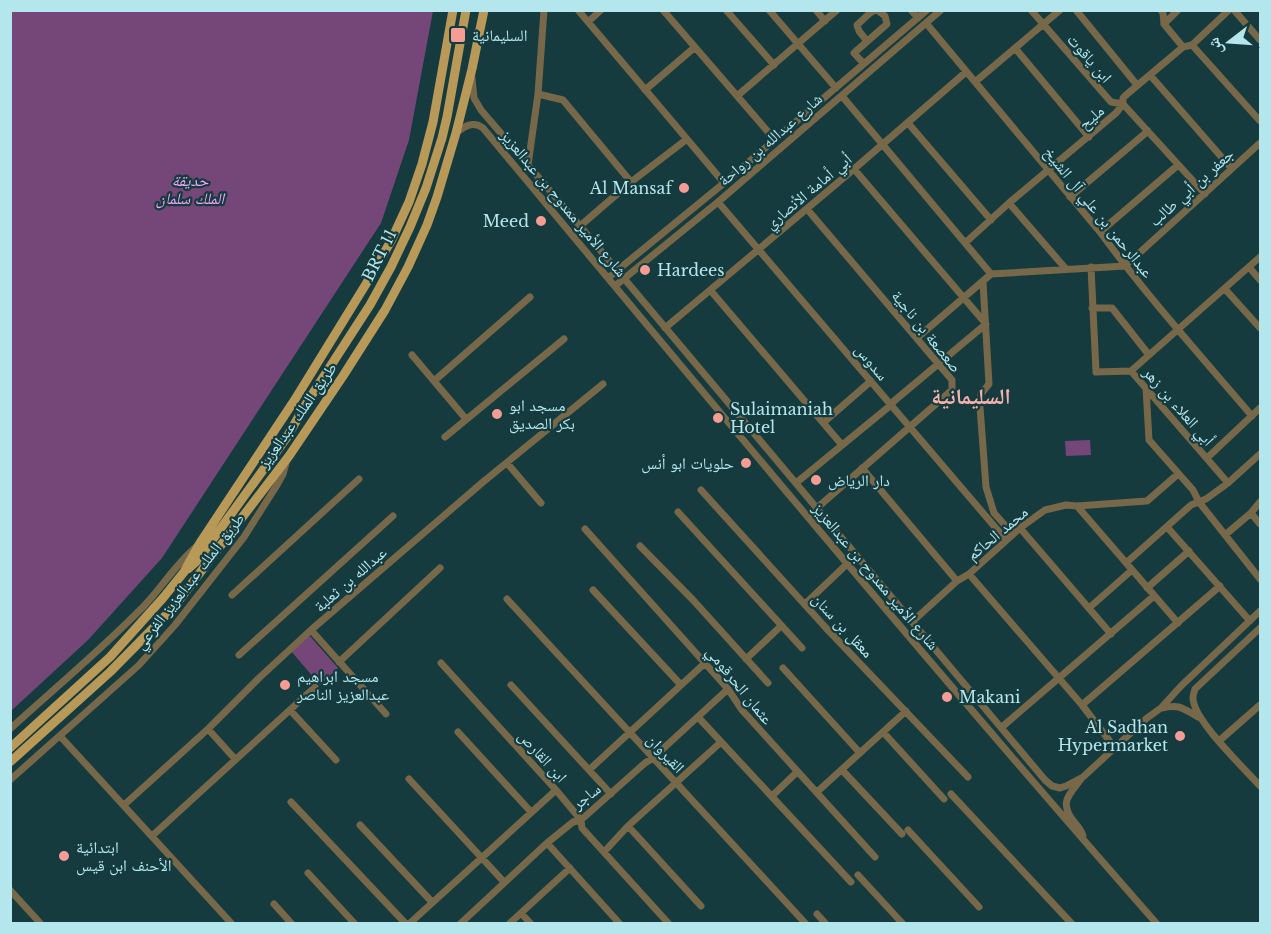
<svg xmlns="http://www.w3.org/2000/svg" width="1271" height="934" font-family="'Libre Baskerville','Noto Naskh Arabic',serif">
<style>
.green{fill:#744778}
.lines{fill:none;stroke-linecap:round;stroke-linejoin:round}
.minor{stroke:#776849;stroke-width:7}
.major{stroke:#b89958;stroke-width:9}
.poi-dot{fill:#f59c95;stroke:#153b3f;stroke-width:2}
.labels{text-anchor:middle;stroke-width:4.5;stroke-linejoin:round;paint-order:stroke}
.poi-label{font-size:16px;fill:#b3e7ed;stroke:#153b3f;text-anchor:start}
.street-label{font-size:16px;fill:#b3e7ed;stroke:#153b3f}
.park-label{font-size:16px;font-style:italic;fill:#f3a7f9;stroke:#153b3f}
.district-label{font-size:22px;font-weight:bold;fill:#f5b2ac;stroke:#153b3f}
</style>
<rect width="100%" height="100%" fill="#153b3f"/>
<path class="green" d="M11,10L433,11L409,140L381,223L162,558L88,640L11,711Z
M1090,440L1091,455L1066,456L1065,441Z
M309,635L338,668L320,685L291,651Z"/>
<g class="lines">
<path class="minor" d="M578,10L724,183
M663,10L775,140
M726,10L774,65
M769,10L836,88
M816,10L825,21
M911,10L918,18
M1031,10L1111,102L1123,104L1205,194
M1076,10L1137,85
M1161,10L1163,13L1164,24L1183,47
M1234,10L1260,40
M588,22L601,10
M926,23L1100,232C1147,296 1200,355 1252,416
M1164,24L1178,10
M867,41L859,31L857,25L870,13L875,10
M1192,45L1260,121
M1015,48L1089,137
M864,64L854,53L887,24L885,16L877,10
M1150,75L1231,168
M472,78L474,98L481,110L580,226L1045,780L1052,786L1060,788L1066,786L1083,777L1147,718L1161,708L1181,686L1260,611
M975,82L1060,10
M645,90L695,47
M538,94L563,100L631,182
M737,96L837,10
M842,96L991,274
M908,123L991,220
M456,133C464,127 473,120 483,128C705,395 927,662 1157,924
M528,165L538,94L544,10
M854,169L986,324
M1070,197L1148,131
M718,202L1006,540
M1009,203L1066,269
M807,209L952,380V390L817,508
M580,226L631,182L687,139
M1100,232L1178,165
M965,243L1009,203L1116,113L1123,104V98L1126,95L1183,47L1192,45L1229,10
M1091,267L1096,372L1131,371L1228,483
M1249,267L1260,280
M608,278L724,183L927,10
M983,282L989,384L981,394L980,407L986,487L994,513L1013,534
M615,286L718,202L941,10
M1225,289L1260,328
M711,291L842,445
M1092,308H1112L1149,355
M665,328L854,169L966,72
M917,338L991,274L1125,266L1260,143
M412,355L466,419
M1131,371L1260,257
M434,381L530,297
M1146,388L1149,440L1193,490L1199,502L1260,579
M824,422L871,381
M445,437L564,339
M1207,458L1260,408
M507,463L541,503
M862,468L957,581
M796,483L891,405L894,401L986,324
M701,490L826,628L968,777
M1077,506L1178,623
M678,512L802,648
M1251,513L1260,524
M1167,527L1250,621
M1020,528L1111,634
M585,529L728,689L742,710L875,857
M1225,535L1251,513L1260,502
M640,546L693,600L768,683
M1126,563L1191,505L1206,499L1228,483L1260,454
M969,574L1082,705L1115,748
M1147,588L1189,551
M593,590L681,685
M232,595L359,479
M507,599L806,924
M805,604L847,564
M1089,608L1132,570
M912,622L957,581L969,574L1020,528L1045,510L1066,505L1077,506L1147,501L1178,474
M1260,628L1195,689C1194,692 1193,695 1193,698C1193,720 1245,769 1260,786
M311,630L386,714
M239,655L393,516
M746,659L781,626
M339,662L440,568
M441,663L556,790L581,820L582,828L669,924
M783,668L860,753
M511,685L611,794
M1082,705L1220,586
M1162,708C1180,704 1182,708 1198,717
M290,710L336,760
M698,717L851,882
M1002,727L1154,596
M10,729C55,688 102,649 144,606C162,587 176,564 196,547
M208,729L235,759
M458,732L531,812
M883,732L944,799
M60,736L232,924
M1219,741L1260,705
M589,770L705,663
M842,770L902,834
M409,779L504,882
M1081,779C1071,793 1059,801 1072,819C1076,825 1081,828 1083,836
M10,780L139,665L175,625L244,537L277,485L283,474L286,463
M817,792L906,711
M951,794L1072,924
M772,796L797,772
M291,802L406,924
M124,805L208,729L259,678L311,630L483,482L603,384
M360,825L432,902
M628,826L701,906
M908,830L979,907
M152,836L315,687
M547,843L620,924
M604,852L628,826L721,742
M308,873L355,924
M858,875L903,924
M10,890L41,924
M274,904L292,924
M521,913L531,924
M817,914L826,924
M409,924L556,790
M460,924L547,843L573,822L581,820L645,763L653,758L728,689
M509,924L570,868"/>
<path class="major" d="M188,569L197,561L287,437L306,404L370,305L391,267L410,227L426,188L442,138L447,117L466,10
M10,748L110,657L163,598L184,572L200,543L294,401L366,284L391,241L409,202L422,164L433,122L453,10
M10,762L110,672L173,608L289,456L343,376L385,310L408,267L427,225L437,197L456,133L472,69L484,10"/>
</g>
<g class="poi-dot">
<rect x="450" y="27" width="16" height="16" rx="3"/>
<circle cx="684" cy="188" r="6"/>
<circle cx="541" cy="221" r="6"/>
<circle cx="645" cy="270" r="6"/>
<circle cx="497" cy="414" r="6"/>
<circle cx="718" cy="418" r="6"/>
<circle cx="746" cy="463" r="6"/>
<circle cx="816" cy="480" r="6"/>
<circle cx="285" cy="685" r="6"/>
<circle cx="947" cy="697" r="6"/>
<circle cx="1180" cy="736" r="6"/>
<circle cx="64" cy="856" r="6"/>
</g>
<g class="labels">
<g class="poi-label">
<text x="472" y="41">السليمانية</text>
<text x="672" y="194" text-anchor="end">Al Mansaf</text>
<text x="529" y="227" text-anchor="end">Meed</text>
<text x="657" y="276">Hardees</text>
<text x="509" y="411">مسجد ابو<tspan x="509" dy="18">بكر الصديق</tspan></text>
<text x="730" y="415">Sulaimaniah<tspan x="730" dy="18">Hotel</tspan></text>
<text x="734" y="469" text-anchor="end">حلويات ابو أنس</text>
<text x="828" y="486">دار الرياض</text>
<text x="297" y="682">مسجد ابراهيم<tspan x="297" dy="18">عبدالعزيز الناصر</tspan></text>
<text x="959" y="703">Makani</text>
<text x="1168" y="733" text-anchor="end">Al Sadhan<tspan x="1168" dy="18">Hypermarket</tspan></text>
<text x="76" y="853">ابتدائية<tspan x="76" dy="18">الأحنف ابن قيس</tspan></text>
</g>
<g class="street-label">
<text transform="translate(1090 58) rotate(49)" y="6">ابن ياقوت</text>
<text transform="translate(1091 117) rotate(-41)" y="6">مليح</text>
<text transform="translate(770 139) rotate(-41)" y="6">شارع عبدالله بن رواحة</text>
<text transform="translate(1191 187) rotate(-42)" y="6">جعفر بن أبي طالب</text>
<text transform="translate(808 191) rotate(-40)" y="6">أبي أمامة الأنصاري</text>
<text transform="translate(564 203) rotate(50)" y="6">شارع الأمير ممدوح بن عبدالعزيز</text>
<text transform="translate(1099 212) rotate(51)" y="6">عبدالرحمن بن علي آل الشيخ</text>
<text transform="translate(379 255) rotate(-63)" y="6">BRT 11</text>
<text transform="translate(927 331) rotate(51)" y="6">صعصعة بن ناجية</text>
<text transform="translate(872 362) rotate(50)" y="6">سدوس</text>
<text transform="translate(1179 406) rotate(49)" y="6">أبي العلاء بن زهر</text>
<text transform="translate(297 415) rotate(-55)" y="6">طريق الملك عبدالعزيز</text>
<text transform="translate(997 533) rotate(-40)" y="6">محمد الحاكم</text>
<text transform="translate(876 576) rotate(50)" y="6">شارع الأمير ممدوح بن عبدالعزيز</text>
<text transform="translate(350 579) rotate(-41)" y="6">عبدالله بن ثعلبة</text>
<text transform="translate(189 581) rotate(-52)" y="6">طريق الملك عبدالعزيز الفرعي</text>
<text transform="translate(843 625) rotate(47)" y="6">معقل بن سنان</text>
<text transform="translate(740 685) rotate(51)" y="6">عثمان الحرقومي</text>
<text transform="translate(666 753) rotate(47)" y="6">القيروان</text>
<text transform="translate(543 756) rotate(48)" y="6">ابن القارص</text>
<text transform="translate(586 796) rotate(-38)" y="6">ساجر</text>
</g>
<g class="park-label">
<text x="190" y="186">حديقة<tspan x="190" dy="18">الملك سلمان</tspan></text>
</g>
<g class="district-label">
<text x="971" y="404">السليمانية</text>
</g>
</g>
<rect width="1271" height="934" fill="none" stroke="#b3e7ed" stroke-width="24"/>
<g transform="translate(1229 42) rotate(253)" stroke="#153b3f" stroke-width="4.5" paint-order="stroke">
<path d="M0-4.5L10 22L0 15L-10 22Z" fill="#b3e7ed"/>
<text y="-9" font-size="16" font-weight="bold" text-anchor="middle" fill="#b3e7ed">ش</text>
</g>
</svg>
